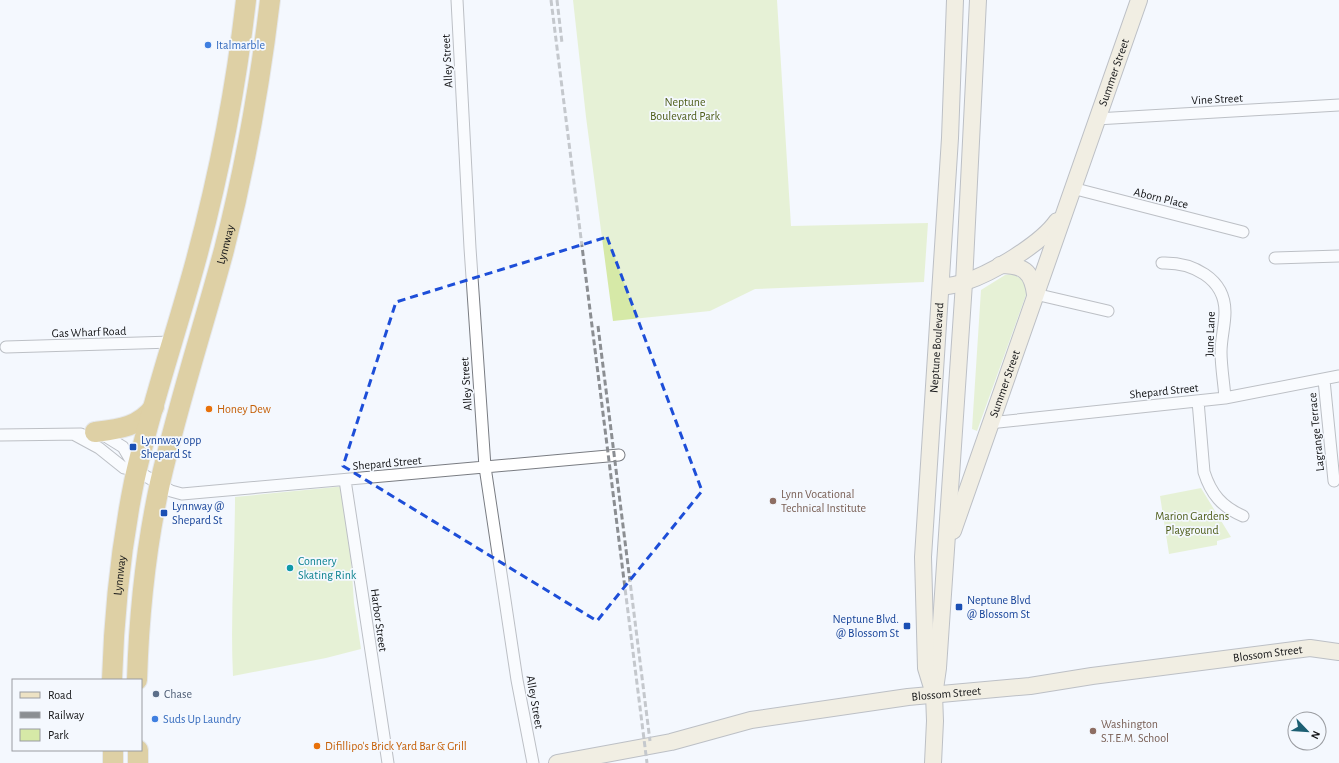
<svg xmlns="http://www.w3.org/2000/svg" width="1339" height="763" font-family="'Alegreya Sans',sans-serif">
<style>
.green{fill:#d6e9a7}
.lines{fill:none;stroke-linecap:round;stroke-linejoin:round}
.street-casing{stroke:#797c82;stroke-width:13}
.secondary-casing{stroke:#797c82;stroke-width:18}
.highway-casing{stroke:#d4d5d5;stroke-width:22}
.street{stroke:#fff;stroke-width:11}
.secondary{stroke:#ede2c4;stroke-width:16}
.highway{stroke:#c39f3a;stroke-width:20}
.rail{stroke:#8b8e92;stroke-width:3;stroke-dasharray:6 3;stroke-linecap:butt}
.marked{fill:none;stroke:#1d4ed8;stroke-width:3;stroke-dasharray:8 5;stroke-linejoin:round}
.shop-dot{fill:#3f7fe0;stroke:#f4f8fe;stroke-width:1.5}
.food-dot{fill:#e8710a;stroke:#f4f8fe;stroke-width:1.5}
.transit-dot{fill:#1a4fb4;stroke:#f4f8fe;stroke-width:1.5}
.education-dot{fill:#8d6e63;stroke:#f4f8fe;stroke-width:1.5}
.culture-dot{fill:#0f9aa8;stroke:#f4f8fe;stroke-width:1.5}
.service-dot{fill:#5c6f8a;stroke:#f4f8fe;stroke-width:1.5}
.labels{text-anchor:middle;stroke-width:3.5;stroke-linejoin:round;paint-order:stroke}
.shop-label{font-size:12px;fill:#366cbe;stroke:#f4f8fe;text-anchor:start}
.street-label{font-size:12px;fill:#121315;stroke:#f4f8fe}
.park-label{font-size:12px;fill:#4f5e1a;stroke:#f4f8fe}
.food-label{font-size:12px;fill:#c56008;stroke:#f4f8fe;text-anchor:start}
.transit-label{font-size:12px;fill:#164399;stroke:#f4f8fe;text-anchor:start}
.education-label{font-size:12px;fill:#785e54;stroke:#f4f8fe;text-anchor:start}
.culture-label{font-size:12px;fill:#0d838f;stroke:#f4f8fe;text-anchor:start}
.service-label{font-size:12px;fill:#4e5e75;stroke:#f4f8fe;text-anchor:start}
</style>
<rect width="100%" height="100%" fill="#f4f8fe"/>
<path class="green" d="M573,0H777L791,226L928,223L924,282L755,289L710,311L613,321L586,117Z
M1011,274C1022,277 1026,283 1026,295L977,431L972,429L981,290L1005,275Z
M346,486L354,603L361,649L326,658L233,676C230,617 235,557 235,497Z
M1201,488L1231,537L1217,541V545L1169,554L1160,496Z"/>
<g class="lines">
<defs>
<path id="street" d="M457,0L470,248L485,467L517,680L533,763
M1096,119L1339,105
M1072,188L1243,232
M1275,258L1339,256
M1162,263C1192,262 1225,278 1225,312C1225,325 1221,339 1221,352C1221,367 1224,383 1225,398
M1035,294L1108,311
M6,347L172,342
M1324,380L1334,481
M1198,401L1204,472C1211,494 1222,507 1243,516
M989,423L1225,398L1339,376
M102,434L123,447L136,469
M0,435L81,434
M75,435L99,448L124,468L137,471L171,491L182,494L619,455
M345,480L388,763"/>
<g id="secondary">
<path d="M1000,265C1023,265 1032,271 1035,294"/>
<path d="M941,287C949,286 957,285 965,282C992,273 1041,244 1057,221"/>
<path id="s1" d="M953,531L1139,0"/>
<path d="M935,689L938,668L964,283L978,0"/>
<path id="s2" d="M557,763L671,742L751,720L908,697L1030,686L1092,676L1310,648L1339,652"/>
<path id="s3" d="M933,763L935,721L934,694L926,668L923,557L950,138L955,0"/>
</g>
<g id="highway">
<path d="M95,432C119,429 139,427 154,407"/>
<path id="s4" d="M112,680C114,614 121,547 134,482C150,408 176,334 196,260C219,175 236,88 246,0"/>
<path id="s5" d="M137,680C139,614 146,547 160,483C178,404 203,328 224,250C245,168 260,84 270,0"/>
<path d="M113,750V763"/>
<path d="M138,750V763"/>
</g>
</defs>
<use href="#street" class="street-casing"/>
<use href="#secondary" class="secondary-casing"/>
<use href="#highway" class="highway-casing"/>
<use href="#street" class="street"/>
<use href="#secondary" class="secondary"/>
<use href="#highway" class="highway"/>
<path class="rail" d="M551,0L647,763
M557,0L562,43
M598,326L650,741"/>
</g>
<path d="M0 0H1339V763H0ZM607,237L702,491L597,621L343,466L396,302Z" fill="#f4f8fe" fill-opacity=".55" fill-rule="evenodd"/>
<path class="marked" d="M607,237L702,491L597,621L343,466L396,302Z"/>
<g class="shop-dot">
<circle cx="208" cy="45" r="4"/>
<circle cx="155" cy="719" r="4"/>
</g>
<g class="food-dot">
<circle cx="209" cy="409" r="4"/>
<circle cx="317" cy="746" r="4"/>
</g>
<g class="transit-dot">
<rect x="129" y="443" width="8" height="8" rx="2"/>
<rect x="160" y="509" width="8" height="8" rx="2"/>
<rect x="955" y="603" width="8" height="8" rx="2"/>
<rect x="903" y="622" width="8" height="8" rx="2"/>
</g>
<g class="education-dot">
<circle cx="773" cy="501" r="4"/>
<circle cx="1093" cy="731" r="4"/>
</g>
<circle class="culture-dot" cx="290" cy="568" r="4"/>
<circle class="service-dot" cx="156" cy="694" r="4"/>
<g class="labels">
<g class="shop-label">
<text x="216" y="49">Italmarble</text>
<text x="163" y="723">Suds Up Laundry</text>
</g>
<g class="street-label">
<text transform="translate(447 61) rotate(-93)" y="4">Alley Street</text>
<text dy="4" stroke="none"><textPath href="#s1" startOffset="486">Summer Street</textPath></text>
<text transform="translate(1217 99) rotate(-3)" y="4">Vine Street</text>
<text transform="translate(1161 198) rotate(14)" y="4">Aborn Place</text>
<text dy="4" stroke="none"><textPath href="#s5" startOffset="446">Lynnway</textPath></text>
<text transform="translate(89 332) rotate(-2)" y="4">Gas Wharf Road</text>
<text transform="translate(1210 334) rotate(-88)" y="4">June Lane</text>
<text dy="4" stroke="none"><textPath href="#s3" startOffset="417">Neptune Boulevard</textPath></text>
<text dy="4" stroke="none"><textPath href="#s1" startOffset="156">Summer Street</textPath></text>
<text transform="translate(466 384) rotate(-94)" y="4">Alley Street</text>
<text transform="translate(1164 391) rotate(-6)" y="4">Shepard Street</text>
<text transform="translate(1316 432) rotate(-96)" y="4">Lagrange Terrace</text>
<text transform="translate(387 463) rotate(-5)" y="4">Shepard Street</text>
<text dy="4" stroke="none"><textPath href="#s4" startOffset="105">Lynnway</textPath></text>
<text transform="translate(379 620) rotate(82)" y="4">Harbor Street</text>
<text dy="4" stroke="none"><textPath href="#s2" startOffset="720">Blossom Street</textPath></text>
<text dy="4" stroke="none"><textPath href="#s2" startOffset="396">Blossom Street</textPath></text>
<text transform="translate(535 702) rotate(80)" y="4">Alley Street</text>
</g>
<g class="park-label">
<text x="685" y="106">Neptune<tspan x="685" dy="14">Boulevard Park</tspan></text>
<text x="1192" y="520">Marion Gardens<tspan x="1192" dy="14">Playground</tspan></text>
</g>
<g class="food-label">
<text x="217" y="413">Honey Dew</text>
<text x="325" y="750">Difillipo's Brick Yard Bar &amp; Grill</text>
</g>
<g class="transit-label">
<text x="141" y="444">Lynnway opp<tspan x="141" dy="14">Shepard St</tspan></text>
<text x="172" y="510">Lynnway @<tspan x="172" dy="14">Shepard St</tspan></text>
<text x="967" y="604">Neptune Blvd<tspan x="967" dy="14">@ Blossom St</tspan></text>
<text x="899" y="623" text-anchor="end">Neptune Blvd.<tspan x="899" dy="14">@ Blossom St</tspan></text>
</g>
<g class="education-label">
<text x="781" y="498">Lynn Vocational<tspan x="781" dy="14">Technical Institute</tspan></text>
<text x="1101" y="728">Washington<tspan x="1101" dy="14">S.T.E.M. School</tspan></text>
</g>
<g class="culture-label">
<text x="298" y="565">Connery<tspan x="298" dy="14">Skating Rink</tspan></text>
</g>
<g class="service-label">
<text x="164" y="698">Chase</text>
</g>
</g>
<rect x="12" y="679" width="130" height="72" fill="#f4f8fe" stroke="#9a9ca1"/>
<rect x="20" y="692" width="20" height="6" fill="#ede2c4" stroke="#9a9ca1"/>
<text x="48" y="699" font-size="12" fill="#121315">Road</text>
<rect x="20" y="712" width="20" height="6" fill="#8b8e92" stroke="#9a9ca1"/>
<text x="48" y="719" font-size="12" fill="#121315">Railway</text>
<rect x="20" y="729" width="20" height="12" fill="#d6e9a7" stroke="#9a9ca1"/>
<text x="48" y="739" font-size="12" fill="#121315">Park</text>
<g transform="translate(1307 731) rotate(115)"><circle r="19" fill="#f4f8fe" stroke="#9a9ca1"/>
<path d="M0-3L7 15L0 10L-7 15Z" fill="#1d5f73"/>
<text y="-6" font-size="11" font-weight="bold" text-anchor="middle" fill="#121315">N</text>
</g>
</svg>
